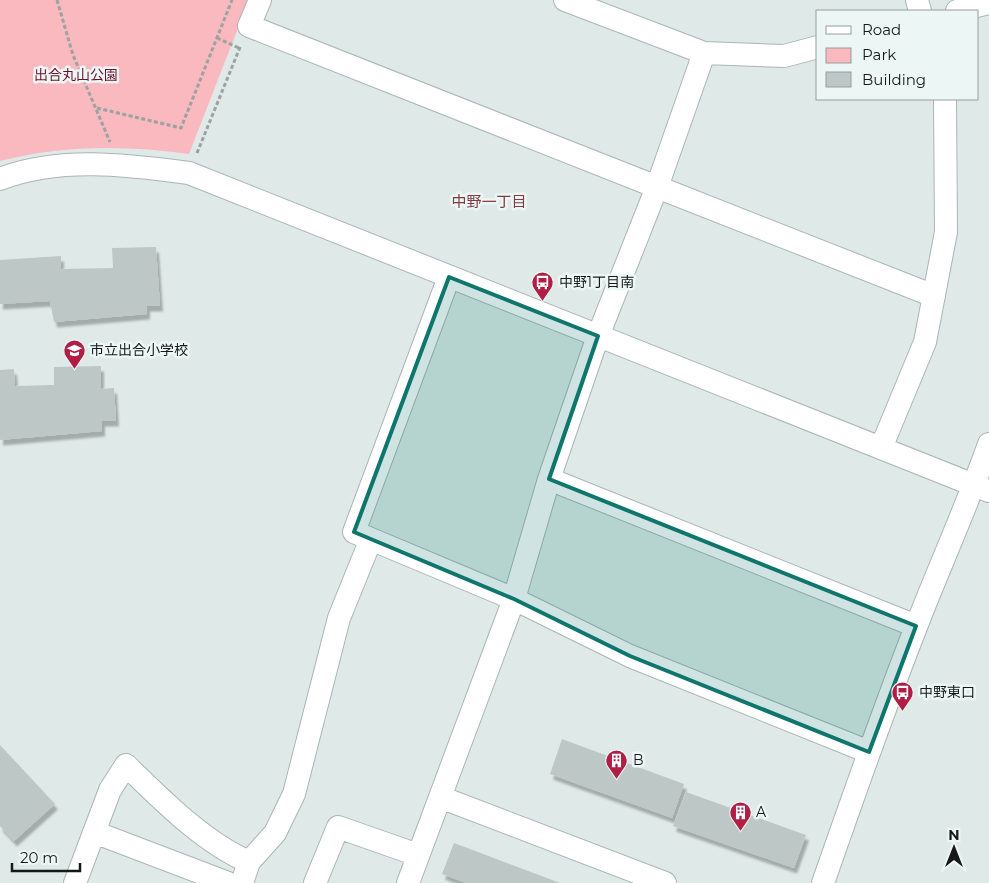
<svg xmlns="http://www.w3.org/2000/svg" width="989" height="883" font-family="Montserrat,'Noto Sans JP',sans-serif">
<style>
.green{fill:#fab8bf}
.building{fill:#bdc7c6;filter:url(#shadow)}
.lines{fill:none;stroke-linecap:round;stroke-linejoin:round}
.minor-casing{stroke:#aab5b4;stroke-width:24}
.path{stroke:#9aa3a1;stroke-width:3;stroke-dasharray:4 2.5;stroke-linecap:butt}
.minor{stroke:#fff;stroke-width:22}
.marked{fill:#0f766e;fill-opacity:0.2;stroke:#0f766e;stroke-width:4;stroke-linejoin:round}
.labels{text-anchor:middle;stroke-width:5;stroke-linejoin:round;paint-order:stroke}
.park-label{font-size:14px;fill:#6f102a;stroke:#ecf7f5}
.poi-label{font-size:14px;fill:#151919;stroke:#ecf7f5;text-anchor:start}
.neighbourhood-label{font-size:15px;fill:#823a45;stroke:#ecf7f5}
</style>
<defs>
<filter id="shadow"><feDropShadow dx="3" dy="5.5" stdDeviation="1" flood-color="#0004"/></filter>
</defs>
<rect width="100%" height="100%" fill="#dfeae8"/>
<path class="green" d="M0,0H249L189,154C126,145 61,145 0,161Z"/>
<path class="building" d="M156,247L160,306H147V314L54,322L50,301L0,304V260L61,256V269L113,268L112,248Z
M101,366V389L114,388L116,421H102V431L0,440V370L14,369L15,386L54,385V367Z
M562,739L684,784L672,818L550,774Z
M0,745L55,804L14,841L0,826Z
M686,792L806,835L794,868L673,826Z
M454,843L560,883H466L442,874Z"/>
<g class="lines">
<defs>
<path id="minor" d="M260,0L249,26L657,187L598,336L549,479L514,599L408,883
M565,0L704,53L784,56L818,47
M917,0L920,11
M957,11L989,3
M704,53L657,187L934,296
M0,179C60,156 127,165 189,173L989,491
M449,277L354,532L514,599L630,656L869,752
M881,448L925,342L946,232L945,99
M549,479L916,626
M440,797L665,883
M94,832L228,883
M75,883L110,790L126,765C161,799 204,843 249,862
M242,883L249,862L275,833L294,794L339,618L371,539
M315,883L338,827L418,855
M823,883C853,797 883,711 916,627C940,565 967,506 989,444"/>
</defs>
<use href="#minor" class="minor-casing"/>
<path class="path" d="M57,0L73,55L110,142
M217,38L239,48
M97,108L181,128L232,0
M197,153L241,45"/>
<use href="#minor" class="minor"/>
</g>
<path class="marked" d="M449,277L598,336L549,479L916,626L869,752L630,656L514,599L354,532Z"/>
<defs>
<symbol id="bus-pin" viewBox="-11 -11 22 30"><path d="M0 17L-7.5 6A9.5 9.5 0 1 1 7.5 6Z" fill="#b01e46" stroke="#ecf7f5"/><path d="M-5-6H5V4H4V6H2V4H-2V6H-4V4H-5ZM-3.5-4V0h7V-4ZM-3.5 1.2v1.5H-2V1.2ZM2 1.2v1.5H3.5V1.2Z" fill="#fff"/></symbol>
<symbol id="school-pin" viewBox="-11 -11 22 30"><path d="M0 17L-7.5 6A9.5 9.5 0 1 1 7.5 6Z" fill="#b01e46" stroke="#ecf7f5"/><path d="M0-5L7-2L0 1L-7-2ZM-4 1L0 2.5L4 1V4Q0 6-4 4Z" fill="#fff"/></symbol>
<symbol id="building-pin" viewBox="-11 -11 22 30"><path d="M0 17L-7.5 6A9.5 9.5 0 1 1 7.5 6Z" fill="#b01e46" stroke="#ecf7f5"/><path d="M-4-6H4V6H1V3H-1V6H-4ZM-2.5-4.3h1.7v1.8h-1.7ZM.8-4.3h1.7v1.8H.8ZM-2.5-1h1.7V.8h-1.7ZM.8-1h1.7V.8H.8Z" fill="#fff"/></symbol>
</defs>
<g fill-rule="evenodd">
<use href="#bus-pin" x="530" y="270" width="25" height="34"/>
<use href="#school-pin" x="62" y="338" width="25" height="34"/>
<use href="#bus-pin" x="890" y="680" width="25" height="34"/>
<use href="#building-pin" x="604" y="748" width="25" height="34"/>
<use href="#building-pin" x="728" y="800" width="25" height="34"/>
</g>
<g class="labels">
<g class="park-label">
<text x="76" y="80">出合丸山公園</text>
</g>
<g class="poi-label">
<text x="559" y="287">中野1丁目南</text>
<text x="90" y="355">市立出合小学校</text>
<text x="919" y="697">中野東口</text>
<text x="633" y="765">B</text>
<text x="756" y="817">A</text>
</g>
<g class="neighbourhood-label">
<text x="489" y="207">中野一丁目</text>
</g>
</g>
<rect x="816" y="10" width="162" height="90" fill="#ecf7f5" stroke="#969e9d"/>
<rect x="826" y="26" width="25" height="8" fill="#ffffff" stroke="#969e9d"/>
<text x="862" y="35" font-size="15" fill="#151919">Road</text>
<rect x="826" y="48" width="25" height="15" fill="#fab8bf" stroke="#969e9d"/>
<text x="862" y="60" font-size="15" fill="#151919">Park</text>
<rect x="826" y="72" width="25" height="15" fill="#bdc7c6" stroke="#969e9d"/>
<text x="862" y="85" font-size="15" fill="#151919">Building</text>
<g transform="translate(954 848)" stroke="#ecf7f5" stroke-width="4" paint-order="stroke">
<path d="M0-4L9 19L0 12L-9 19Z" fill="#151919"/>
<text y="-8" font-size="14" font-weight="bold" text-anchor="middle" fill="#151919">N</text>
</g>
<path d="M12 863v8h68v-8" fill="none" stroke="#151919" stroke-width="2.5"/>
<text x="20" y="863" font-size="15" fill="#151919" stroke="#ecf7f5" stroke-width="4" paint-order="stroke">20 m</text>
</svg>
